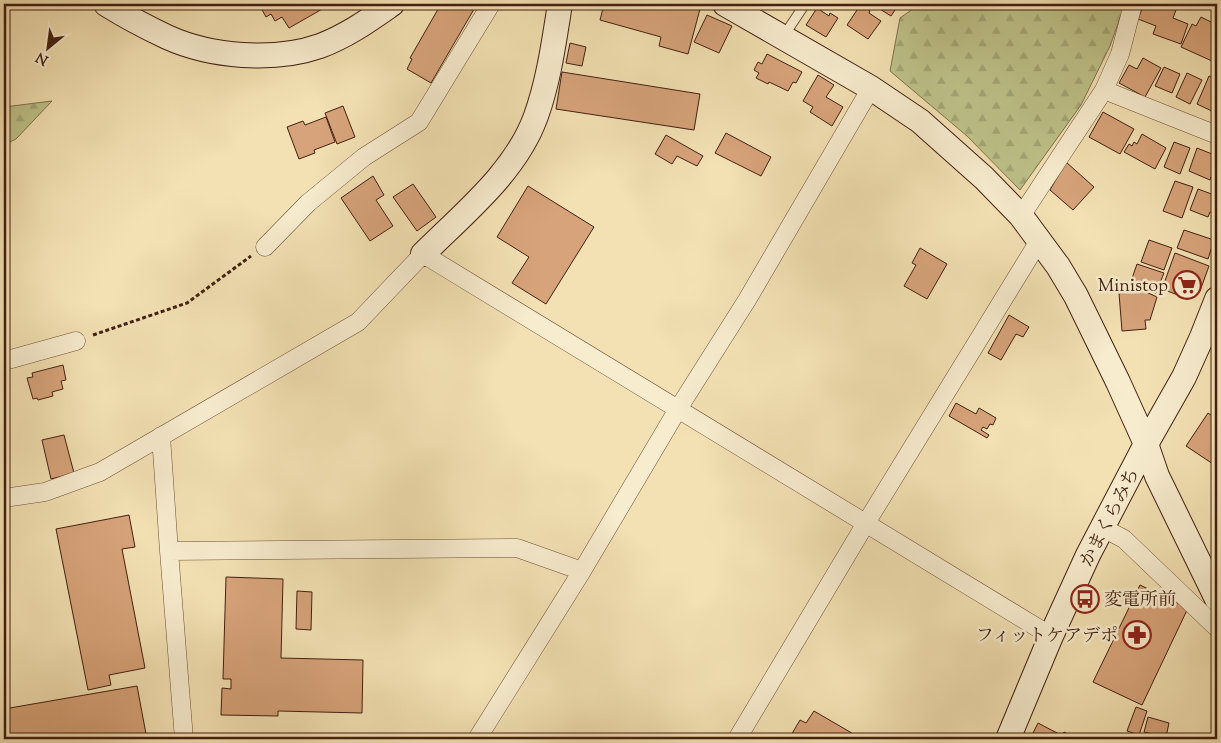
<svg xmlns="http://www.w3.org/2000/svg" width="1221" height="743" font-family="'Sorts Mill Goudy','Noto Serif JP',serif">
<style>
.forest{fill:url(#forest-firs);stroke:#80714d}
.building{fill:#d7a37a;stroke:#422010}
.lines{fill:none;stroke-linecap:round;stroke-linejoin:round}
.lane-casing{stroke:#6e5039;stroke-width:11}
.street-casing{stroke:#6e5039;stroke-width:19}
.secondary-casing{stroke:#422010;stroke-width:26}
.path{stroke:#422010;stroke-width:3;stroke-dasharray:4 2.5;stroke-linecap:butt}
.lane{stroke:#f7ecce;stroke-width:9}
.street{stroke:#f7ecce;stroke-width:18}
.secondary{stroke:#f7ecce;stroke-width:24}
.labels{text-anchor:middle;stroke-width:5;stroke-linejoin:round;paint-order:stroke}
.poi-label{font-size:18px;fill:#422010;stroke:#f7ecce;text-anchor:end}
.street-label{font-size:18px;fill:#422010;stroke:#f7ecce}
</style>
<defs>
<pattern id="forest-firs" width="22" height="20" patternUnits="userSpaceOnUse" patternTransform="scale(1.25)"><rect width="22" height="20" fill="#bec28a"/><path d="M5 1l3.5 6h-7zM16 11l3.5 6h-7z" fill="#a4a676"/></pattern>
</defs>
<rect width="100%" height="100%" fill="#f3e1b3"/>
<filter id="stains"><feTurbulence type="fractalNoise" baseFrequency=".004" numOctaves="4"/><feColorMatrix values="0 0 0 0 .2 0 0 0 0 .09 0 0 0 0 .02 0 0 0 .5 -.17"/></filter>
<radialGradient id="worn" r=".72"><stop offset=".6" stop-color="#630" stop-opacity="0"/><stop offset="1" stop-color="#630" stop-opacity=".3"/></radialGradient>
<path class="forest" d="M920,4H1125L1110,46L1081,105L1020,190L967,136L890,71L900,18Z
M52,101L16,139L4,145V107Z"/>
<path class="building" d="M265,4H331L289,28L282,17L275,21L271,14L266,17L260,6Z
M441,4H477L431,83L407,69L412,59L410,58Z
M604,4H679L700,9L688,54L659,46L661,37L600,20Z
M861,4L870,11L869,13L881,21L868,39L847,25Z
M876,4H899L891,16L875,6Z
M1144,4H1159L1176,10L1173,18L1188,24L1181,44L1153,34L1156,26L1138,19Z
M817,8L829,16L830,13L838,18L826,37L806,25Z
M707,15L732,26L719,53L694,42Z
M1201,17L1217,25V60L1213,58L1212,61L1181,47L1192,24L1196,26Z
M570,43L586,47L582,66L566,63Z
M767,54L802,72L796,83L793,82L788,91L769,82L768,84L756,78L759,73L754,70L758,62L762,64Z
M1143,58L1161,68L1145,97L1119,83L1129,65L1137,69Z
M1164,67L1180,74L1172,93L1155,86Z
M562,72L700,94L694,130L556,109Z
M1187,73L1202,80L1190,104L1176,97Z
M818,75L834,85L826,97L843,107L832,126L810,112L813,107L803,101Z
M1209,76L1216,80L1215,83L1217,84L1216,113L1197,104Z
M343,106L355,137L337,144L325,113Z
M1103,112L1134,129L1120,154L1089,137Z
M326,117L335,142L314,150L315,153L299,159L287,127L303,121L305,125Z
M726,133L771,157L761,176L715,153Z
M1142,134L1166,148L1155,169L1124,152L1129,144L1132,146L1134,142L1137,144Z
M666,135L703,156L697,166L677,156L672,164L655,154Z
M1174,142L1190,148L1180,174L1164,167Z
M1197,148L1217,156V161L1210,180L1189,171Z
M1066,162L1094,187L1073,210L1050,190Z
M373,176L384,195L376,200L393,226L370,241L341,198Z
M1175,181L1193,187L1182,218L1163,211Z
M413,184L436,217L417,231L393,197Z
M528,186L594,227L546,304L512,283L529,257L497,237Z
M1198,189L1217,196V215L1210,212L1208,217L1190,210Z
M1184,230L1214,240L1208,259L1177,248Z
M1149,240L1172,248L1164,270L1141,262Z
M920,248L947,264L927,299L904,286L916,265L912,263Z
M1175,253L1209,266L1200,291L1183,297L1162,289Z
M1137,264L1164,273L1156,293L1130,284Z
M1144,291L1157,297L1150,320H1145L1146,329L1122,331L1119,293Z
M1009,315L1029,327L1023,337L1016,334L1001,360L988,353Z
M63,365L66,380L61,381L63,389L52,392L53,396L38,400L37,398L33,399L27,378L33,377L32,373Z
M956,403L976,414L979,408L996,418L993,425L990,424L987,429L983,427L981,430L989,435L987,438L949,416Z
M1208,413L1217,419V458L1213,464L1186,446Z
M64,435L74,473L51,479L42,440Z
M129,515L135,547L122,549L145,668L109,675L111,685L88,690L56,529Z
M226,577L283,579L281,658L363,660L362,713L278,711V716L221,715L222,688L231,689V679H223Z
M1140,585L1188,608L1142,705L1093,682Z
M297,591L312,592L311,630L296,629Z
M137,686L146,734L115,739H4V709Z
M1136,707L1147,711L1139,735L1127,731Z
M814,711L862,739H794L790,737L800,720L806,723Z
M1148,717L1169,723L1166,737L1144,732Z
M1038,723L1059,734L1056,739H1030Z
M1064,732L1078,739H1060Z
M1089,734L1097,737L1099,734L1112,739H1087Z"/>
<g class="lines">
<defs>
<path id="lane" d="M783,37L805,4"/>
<path id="street" d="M1133,4L1120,54L1104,90L1217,135
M1021,216L1104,90
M265,247L308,203L364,157L419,122L491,4
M4,361L76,341
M161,436L169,551L184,739
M4,498L45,492L100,472L358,322L423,254L1051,636
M1103,528L1124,539L1217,628
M169,551L517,548L582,571
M477,739L582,571L678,409L747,300L871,88
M737,739L866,523L1039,241"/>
<path id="secondary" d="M106,4C125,16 146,27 167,37C211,57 274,62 320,46C347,36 369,20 392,4
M725,4L871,88L920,121L984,178L1021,216L1058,266L1076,296L1118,382L1146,444L1157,476L1217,599
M423,254C464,213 516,172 536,116C549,80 554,41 560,4
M1008,739L1051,636L1088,555L1146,444L1184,377L1202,337L1217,299"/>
</defs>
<use href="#lane" class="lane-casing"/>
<use href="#street" class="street-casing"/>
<use href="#secondary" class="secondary-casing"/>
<path class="path" d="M93,335L187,303L251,256"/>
<use href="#lane" class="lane"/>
<use href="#street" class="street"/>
<use href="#secondary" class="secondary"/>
</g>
<defs>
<symbol id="supermarket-ring" viewBox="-11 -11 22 22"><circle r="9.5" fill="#f7ecce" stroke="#8f2418" stroke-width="1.5"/><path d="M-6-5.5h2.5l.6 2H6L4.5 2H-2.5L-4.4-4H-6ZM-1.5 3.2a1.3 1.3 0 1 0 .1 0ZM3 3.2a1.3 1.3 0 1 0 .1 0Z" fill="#8f2418"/></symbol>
<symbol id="bus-ring" viewBox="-11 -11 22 22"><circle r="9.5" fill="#f7ecce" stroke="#8f2418" stroke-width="1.5"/><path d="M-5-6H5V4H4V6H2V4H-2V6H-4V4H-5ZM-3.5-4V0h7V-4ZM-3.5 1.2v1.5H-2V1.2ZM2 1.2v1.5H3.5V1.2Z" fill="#8f2418"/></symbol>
<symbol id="pharmacy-ring" viewBox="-11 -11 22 22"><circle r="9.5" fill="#f7ecce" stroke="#8f2418" stroke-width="1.5"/><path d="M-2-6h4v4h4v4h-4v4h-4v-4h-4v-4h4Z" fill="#8f2418"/></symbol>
</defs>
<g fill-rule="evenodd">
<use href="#supermarket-ring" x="1171" y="269" width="32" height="32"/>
<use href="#bus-ring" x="1069" y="583" width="32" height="32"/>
<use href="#pharmacy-ring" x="1121" y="619" width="32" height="32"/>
</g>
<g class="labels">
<g class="poi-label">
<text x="1168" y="291">Ministop</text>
<text x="1104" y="605" text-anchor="start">変電所前</text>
<text x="1118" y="641">フィットケアデポ</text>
</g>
<g class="street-label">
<text transform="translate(1109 517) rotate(-63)" y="6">かまくらみち</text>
</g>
</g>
<rect width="1221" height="743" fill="none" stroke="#f3e1b3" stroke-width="20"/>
<rect x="5" y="5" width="1211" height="733" fill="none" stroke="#422010" stroke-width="2.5"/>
<rect x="10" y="10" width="1201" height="723" fill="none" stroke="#422010"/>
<g transform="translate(48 48) rotate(209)" stroke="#f7ecce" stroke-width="4" paint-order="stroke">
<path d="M0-4L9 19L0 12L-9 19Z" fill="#422010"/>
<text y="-8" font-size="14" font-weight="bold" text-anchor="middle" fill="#422010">N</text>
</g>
<rect width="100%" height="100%" filter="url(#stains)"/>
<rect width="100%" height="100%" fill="url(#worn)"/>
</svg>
